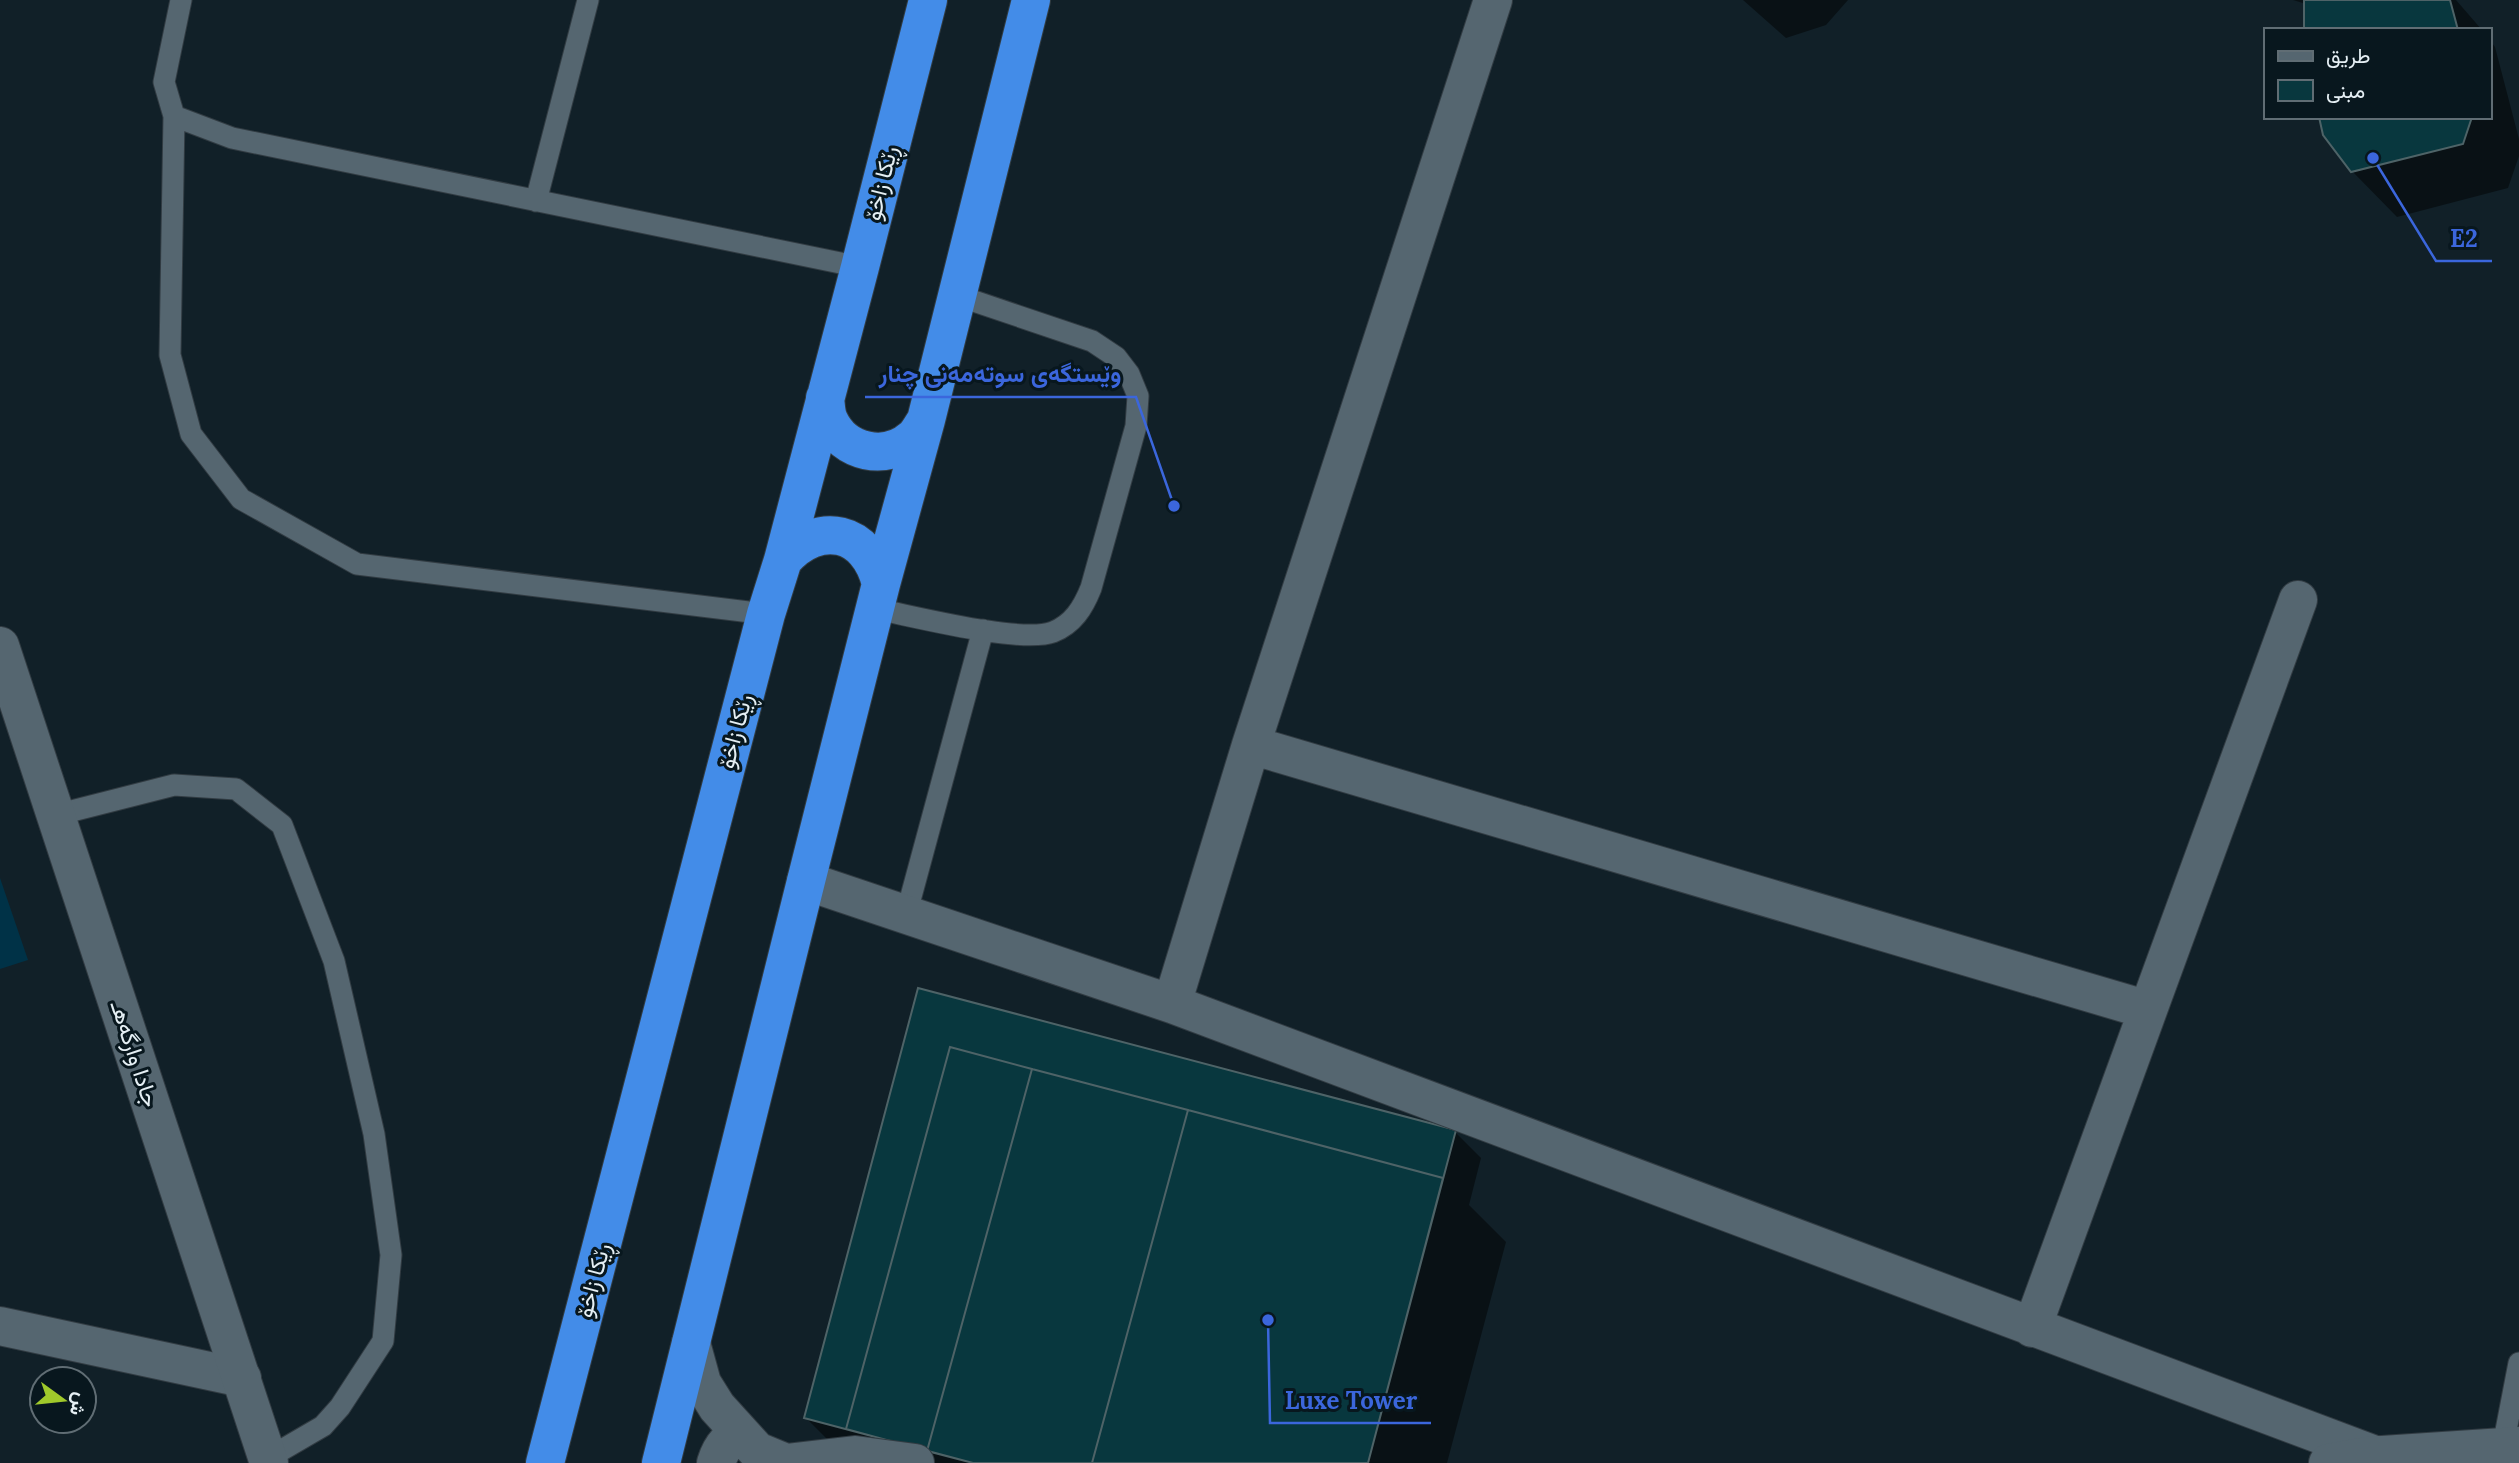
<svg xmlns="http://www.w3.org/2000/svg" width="2519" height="1463" font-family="Lora,Vazirmatn,serif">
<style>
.green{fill:#003247}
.shadow{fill:#0007}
.building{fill:#08373e;stroke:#4e6367;stroke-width:2}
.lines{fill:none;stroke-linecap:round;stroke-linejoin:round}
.lane-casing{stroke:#323c43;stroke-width:23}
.street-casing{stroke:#323c43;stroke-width:40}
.secondary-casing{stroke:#323c43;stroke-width:40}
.highway-casing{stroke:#323c43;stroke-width:40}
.lane{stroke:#556670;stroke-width:21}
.street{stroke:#556670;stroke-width:38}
.secondary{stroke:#556670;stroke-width:38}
.highway{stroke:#438ce8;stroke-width:38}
.labels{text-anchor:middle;stroke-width:6;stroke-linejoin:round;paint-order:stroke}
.street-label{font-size:23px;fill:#e5eff4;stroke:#08171e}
.leader{fill:none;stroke:#3b66dc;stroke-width:2.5}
.callout-dot{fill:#3b66dc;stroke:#08171e;stroke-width:2.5}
.callout-label{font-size:24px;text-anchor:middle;font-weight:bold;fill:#3b66dc;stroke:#08171e;stroke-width:6;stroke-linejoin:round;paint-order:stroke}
</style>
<rect width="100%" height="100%" fill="#112028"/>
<path class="green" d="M0,878L28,960L0,969Z"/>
<path class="shadow" d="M1743,0H1848L1826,25L1786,38Z
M2293,0H2456L2482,30H2305L2306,4Z
M2489,39L2495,47L2519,139V156L2508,188L2397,217L2352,171L2321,117H2489Z
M1455,1132L1481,1158L1469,1205L1506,1242L1447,1463H882L832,1444L806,1418Z"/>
<path class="building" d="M2304,0H2450L2458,30H2304Z
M2319,117H2472L2463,144L2351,172L2323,135Z
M918,988L1456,1130L1368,1463H973L804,1418Z
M950,1047L1032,1069L927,1451L846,1429Z
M1032,1069L1188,1110L1092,1463H973L927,1451Z
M1188,1110L1443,1178L1368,1463H1092Z"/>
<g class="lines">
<defs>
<path id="lane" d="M181,0L164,82L174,116L232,138L860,267
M174,116L170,355L191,434L241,499L357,564L766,614
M536,201L588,0
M876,609C913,616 1021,644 1053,632C1073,624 1083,608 1091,588L1136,426L1138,396L1129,374L1116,357L1092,341L956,295
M56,815L174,785L236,789L282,825L334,961L374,1134L391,1255L383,1341L340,1407L323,1426L268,1458
M906,915L983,630
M2503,1446L2519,1363"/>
<path id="street" d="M1251,745L2148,1010L2032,1328
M806,881L1172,1004L2375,1455
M1172,1004L1251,745L1493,0
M2148,1010L2298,600
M0,1326L242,1378"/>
<path id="secondary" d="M0,646L269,1463
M691,1343L702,1383L717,1407L757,1451L786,1463L855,1455L915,1463
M716,1463C720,1450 727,1438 741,1435
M2328,1463L2367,1456L2519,1446"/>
<path id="highway" d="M825,398C826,405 826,414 829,420C844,453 886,462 913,438C918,434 922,426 926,420
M783,560C819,519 868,530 881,584
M545,1463L766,614L783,560L860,267L928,0
M661,1463L806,881L881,584L926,420L1031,0"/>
</defs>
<use href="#lane" class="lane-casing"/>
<use href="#street" class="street-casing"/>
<use href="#secondary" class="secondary-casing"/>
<use href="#highway" class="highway-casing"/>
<use href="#lane" class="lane"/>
<use href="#street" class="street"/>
<use href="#secondary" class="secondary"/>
<use href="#highway" class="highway"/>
</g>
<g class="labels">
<g class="street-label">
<text transform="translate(881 183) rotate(-76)" y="8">ڕێکا زاخۆ</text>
<text transform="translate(735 731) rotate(-75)" y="8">ڕێکا زاخۆ</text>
<text transform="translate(135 1054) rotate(72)" y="8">جادا وارگه‌هـ</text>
<text transform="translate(593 1280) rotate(-75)" y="8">ڕێکا زاخۆ</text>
</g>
</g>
<path class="leader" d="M2373 158L2436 261H2492M1174 506L1136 397H865M1268 1320L1270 1423H1431"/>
<g class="callout-dot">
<circle cx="2373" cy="158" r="7"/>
<circle cx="1174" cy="506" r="7"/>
<circle cx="1268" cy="1320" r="7"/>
</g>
<g class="callout-label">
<text x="2464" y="247">E2</text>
<text x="1000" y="382">وێستگەی سوتەمەنی چنار</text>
<text x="1351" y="1409">Luxe Tower</text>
</g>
<rect x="2264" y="28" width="228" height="91" fill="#08171e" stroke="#606d74" stroke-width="2"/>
<rect x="2278" y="51" width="35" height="10" fill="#556670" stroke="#606d74" stroke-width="2"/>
<text x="2326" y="63" font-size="21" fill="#e5eff4">طريق</text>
<rect x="2278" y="80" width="35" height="21" fill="#08373e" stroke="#606d74" stroke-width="2"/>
<text x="2326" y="98" font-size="21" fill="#e5eff4">مبنى</text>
<g transform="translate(63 1400) rotate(105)"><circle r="33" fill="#08171e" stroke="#606d74" stroke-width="2"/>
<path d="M0-5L12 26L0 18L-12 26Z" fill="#a0c92b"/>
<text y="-10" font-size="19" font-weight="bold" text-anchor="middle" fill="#e5eff4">ش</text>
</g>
</svg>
